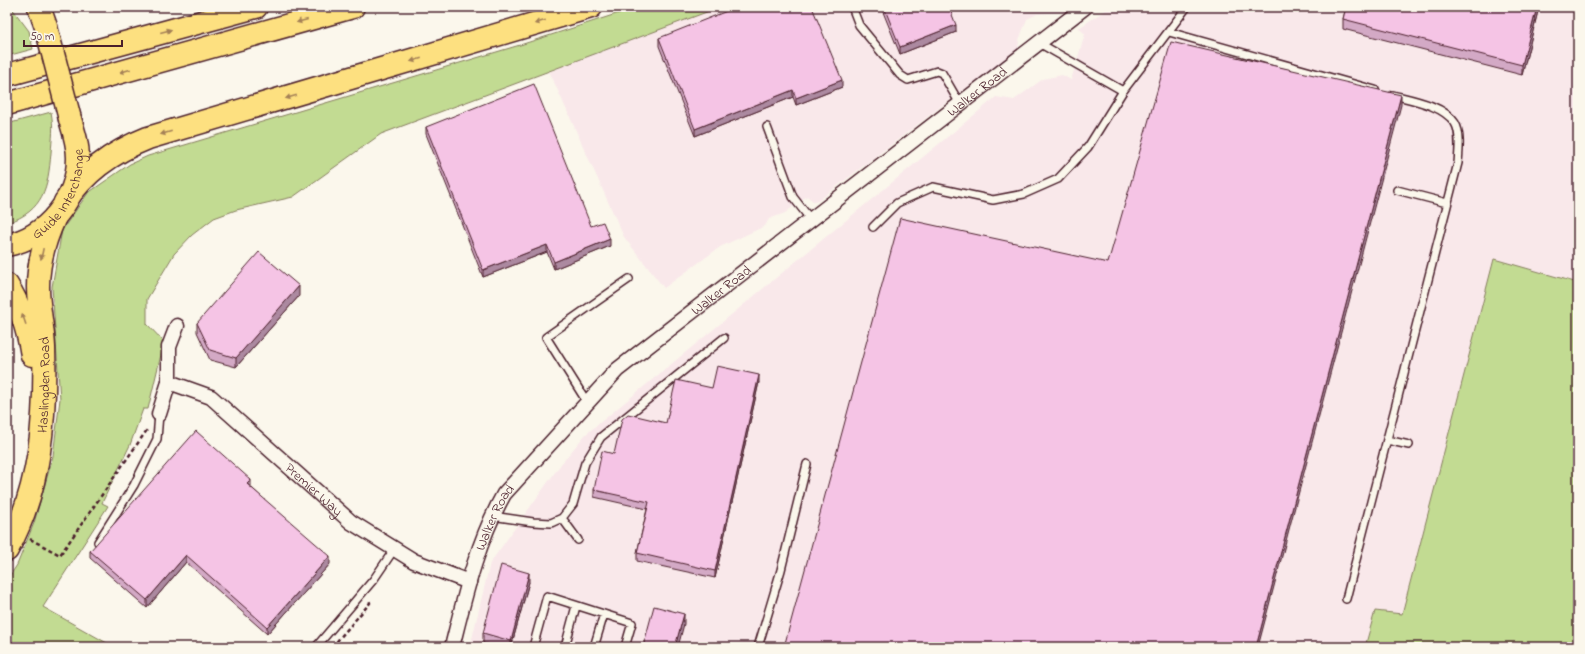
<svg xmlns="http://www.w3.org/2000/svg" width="1585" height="654" font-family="'Indie Flower',sans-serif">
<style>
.built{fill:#f9e8ea}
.green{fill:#c2db92;stroke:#867d5e}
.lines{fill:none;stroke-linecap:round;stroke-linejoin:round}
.lane-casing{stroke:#4a1f2b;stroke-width:10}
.street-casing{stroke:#4a1f2b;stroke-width:17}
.highway-casing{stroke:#4a1f2b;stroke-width:25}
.path{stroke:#4a1f2b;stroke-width:2.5;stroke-dasharray:4 3;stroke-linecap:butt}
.lane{stroke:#fbf7ec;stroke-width:7}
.street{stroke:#fbf7ec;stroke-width:14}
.highway{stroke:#fde080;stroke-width:22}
.highway-bridge-casing{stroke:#4a1f2b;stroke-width:25;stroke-linecap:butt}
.highway-bridge{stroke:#fde080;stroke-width:22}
.wall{fill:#d3a9c5;stroke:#4a1f2b}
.shaded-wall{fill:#ac89a0;stroke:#4a1f2b}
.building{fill:#f5c4e5;stroke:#4a1f2b}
.oneway{fill:#a48056}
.labels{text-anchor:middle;stroke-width:4;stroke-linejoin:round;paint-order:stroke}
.street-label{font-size:14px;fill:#4a1f2b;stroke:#fbf7ec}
</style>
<rect width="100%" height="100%" fill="#fbf7ec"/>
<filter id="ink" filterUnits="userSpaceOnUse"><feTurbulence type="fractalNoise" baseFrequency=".025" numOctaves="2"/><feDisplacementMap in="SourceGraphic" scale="8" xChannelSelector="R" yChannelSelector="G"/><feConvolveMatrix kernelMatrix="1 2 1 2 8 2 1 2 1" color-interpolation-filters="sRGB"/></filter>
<g filter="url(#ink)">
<path class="built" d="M676,7H1074L1067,12L1037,14L1027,19L1019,40L1018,50L943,105L818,201L814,202L807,196L785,213L769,219L765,226L720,247L664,288L624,237L540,51Z
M1110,7H1578V283L1494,259L1402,614L1375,611L1365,647H470L490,563L561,464L585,435L996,97L1014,100L1043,79L1062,75L1071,80L1085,34L1079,28Z"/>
<path class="green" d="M7,7H11L29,31L33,49L7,56Z
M638,7H720L381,134L293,197L236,210L214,218L192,235L174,254L147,299V324L164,342L148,409H143L130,445L102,503L108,506L43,607L114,647H7V580L17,565L34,523L53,456L60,399L52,287L62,230L88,193L130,164L148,156L520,45Z
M51,112C54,126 52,139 51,153C48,187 44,211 7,223V124Z
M1494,259L1578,283V647H1365L1375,611L1402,614Z"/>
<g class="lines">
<defs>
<path id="lane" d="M852,7L859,25L900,75L908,80L937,71L942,73L960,104
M1169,32L1375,90
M1039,43L1123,91L1187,7
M767,127L793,197L811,220
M1397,190L1447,203
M873,227L897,203L933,187L993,200L1024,194L1058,179L1088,147L1123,91
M587,402L546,337L629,279
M1387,440L1409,445
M492,516L533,522L551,523L562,518L573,504L585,463L601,437L724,338
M562,518L578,540
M98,542L134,485L157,439L159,414
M1346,599L1458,163C1459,151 1461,133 1455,123C1443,105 1412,100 1393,95
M316,647L374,579L395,548
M533,647L547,596L632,623L625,647
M565,647L576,606
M594,647L604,614
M758,647L781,570L807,464"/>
<g id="street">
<path id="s1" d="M169,382L211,397L351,522L414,561L469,582"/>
<path d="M159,414L169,382V347L177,326"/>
<path id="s2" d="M452,647C465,595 477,542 504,494L617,370L1085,7"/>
</g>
<g id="highway">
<path d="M39,7L46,27"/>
<path d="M7,75L256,7"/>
<path d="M7,104L353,7"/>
<path d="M65,202C85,171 115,151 148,138L591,7"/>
<path id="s3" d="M7,245C47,237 78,199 78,158C78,144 74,132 70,119"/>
<path d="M7,285C21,307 28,330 32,355"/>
<path id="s4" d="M7,550C41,488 46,417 44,347C43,327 38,307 38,287C38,262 45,239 55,217"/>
</g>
</defs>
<use href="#lane" class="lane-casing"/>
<use href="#street" class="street-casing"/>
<use href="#highway" class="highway-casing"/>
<path class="path" d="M30,539L60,555L147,430
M332,647L370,603L369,600"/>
<use href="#lane" class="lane"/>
<use href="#street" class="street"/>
<use href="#highway" class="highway"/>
<defs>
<path id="highway-bridge" d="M46,27L70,119"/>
</defs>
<use href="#highway-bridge" class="highway-bridge-casing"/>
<use href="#highway-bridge" class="highway-bridge"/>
</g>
<path class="wall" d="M881,7H949L956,32L900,54Z
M1346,7H1539L1522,75L1343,29V19Z
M659,38L842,87L796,105L793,97L695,136L659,46Z
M426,127L591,226L610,246L554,269L547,252L483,277L426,134Z
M299,296L236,367L210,360L197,332V323Z
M759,382L715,578L637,561V553L647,509L594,497V490L614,454L666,423L712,388Z
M251,487L330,564L267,634L186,562L147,608L90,558V551Z
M529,582L511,647H499L483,643V633Z"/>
<path class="shaded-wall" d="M1537,7H1539L1522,75V65Z
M956,25V32L900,54V47Z
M842,80V87L796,105V98Z
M793,90V97L695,136V129Z
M1401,95V105L1258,647H1256Z
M610,239V246L554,269V262Z
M547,245V252L483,277V270Z
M299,286V296L236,367V358Z
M759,375V382L715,578V571Z
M251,480V487L247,484Z
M186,555V562L147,608V600Z
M330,556V564L267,634V627Z
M529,573V582L511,647V641Z
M684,614V624L678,647H675Z"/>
<path class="building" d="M737,7H812L842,80L796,98L793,90L695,129L659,38Z
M884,7H949L956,25L900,47Z
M1346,7H1537L1522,65L1343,19Z
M1171,42L1401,95L1256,647H784L900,218L1108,263Z
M534,84L591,226L603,222L610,239L554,262L547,245L483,270L426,127Z
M259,252L299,286L236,358L210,350L197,323Z
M717,366L759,375L715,571L637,553L649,502L594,490L602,451L614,454L622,419L628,414L666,423L676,380L712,388Z
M196,431L251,480L247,484L330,556L267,627L186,555L147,600L90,551Z
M501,565L529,573L511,641L483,633Z
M654,606L684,614L675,647H643Z"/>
<defs><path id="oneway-solid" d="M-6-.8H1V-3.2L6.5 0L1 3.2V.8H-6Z"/></defs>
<g class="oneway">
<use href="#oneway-solid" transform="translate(302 21) rotate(165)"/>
<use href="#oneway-solid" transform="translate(540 22) rotate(163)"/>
<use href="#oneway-solid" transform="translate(166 31) rotate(-15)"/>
<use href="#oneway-solid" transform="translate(416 60) rotate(164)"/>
<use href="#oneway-solid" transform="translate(125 71) rotate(164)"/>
<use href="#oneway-solid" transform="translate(291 97) rotate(164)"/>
<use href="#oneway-solid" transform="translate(166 133) rotate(164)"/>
<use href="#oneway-solid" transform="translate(42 254) rotate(102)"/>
<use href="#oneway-solid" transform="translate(24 319) rotate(-109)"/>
</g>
</g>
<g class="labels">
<g class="street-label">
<text dy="5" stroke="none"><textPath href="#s2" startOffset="785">Walker Road</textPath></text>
<text dy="5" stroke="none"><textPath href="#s3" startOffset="79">Guide Interchange</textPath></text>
<text dy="5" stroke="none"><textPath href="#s2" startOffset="461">Walker Road</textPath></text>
<text dy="5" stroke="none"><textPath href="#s4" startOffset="171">Haslingden Road</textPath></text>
<text dy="5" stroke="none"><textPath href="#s1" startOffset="183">Premier Way</textPath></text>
<text dy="5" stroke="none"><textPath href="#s2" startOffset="137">Walker Road</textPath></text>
</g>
</g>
<rect width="1585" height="654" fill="none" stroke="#fbf7ec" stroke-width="24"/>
<rect x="12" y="12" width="1561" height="630" fill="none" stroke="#4a1f2b" stroke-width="1.5" filter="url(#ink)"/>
<path d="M24 40v6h98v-6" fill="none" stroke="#4a1f2b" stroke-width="2"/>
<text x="30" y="40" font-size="12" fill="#4a1f2b" stroke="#fbf7ec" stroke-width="3" paint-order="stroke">50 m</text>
</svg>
